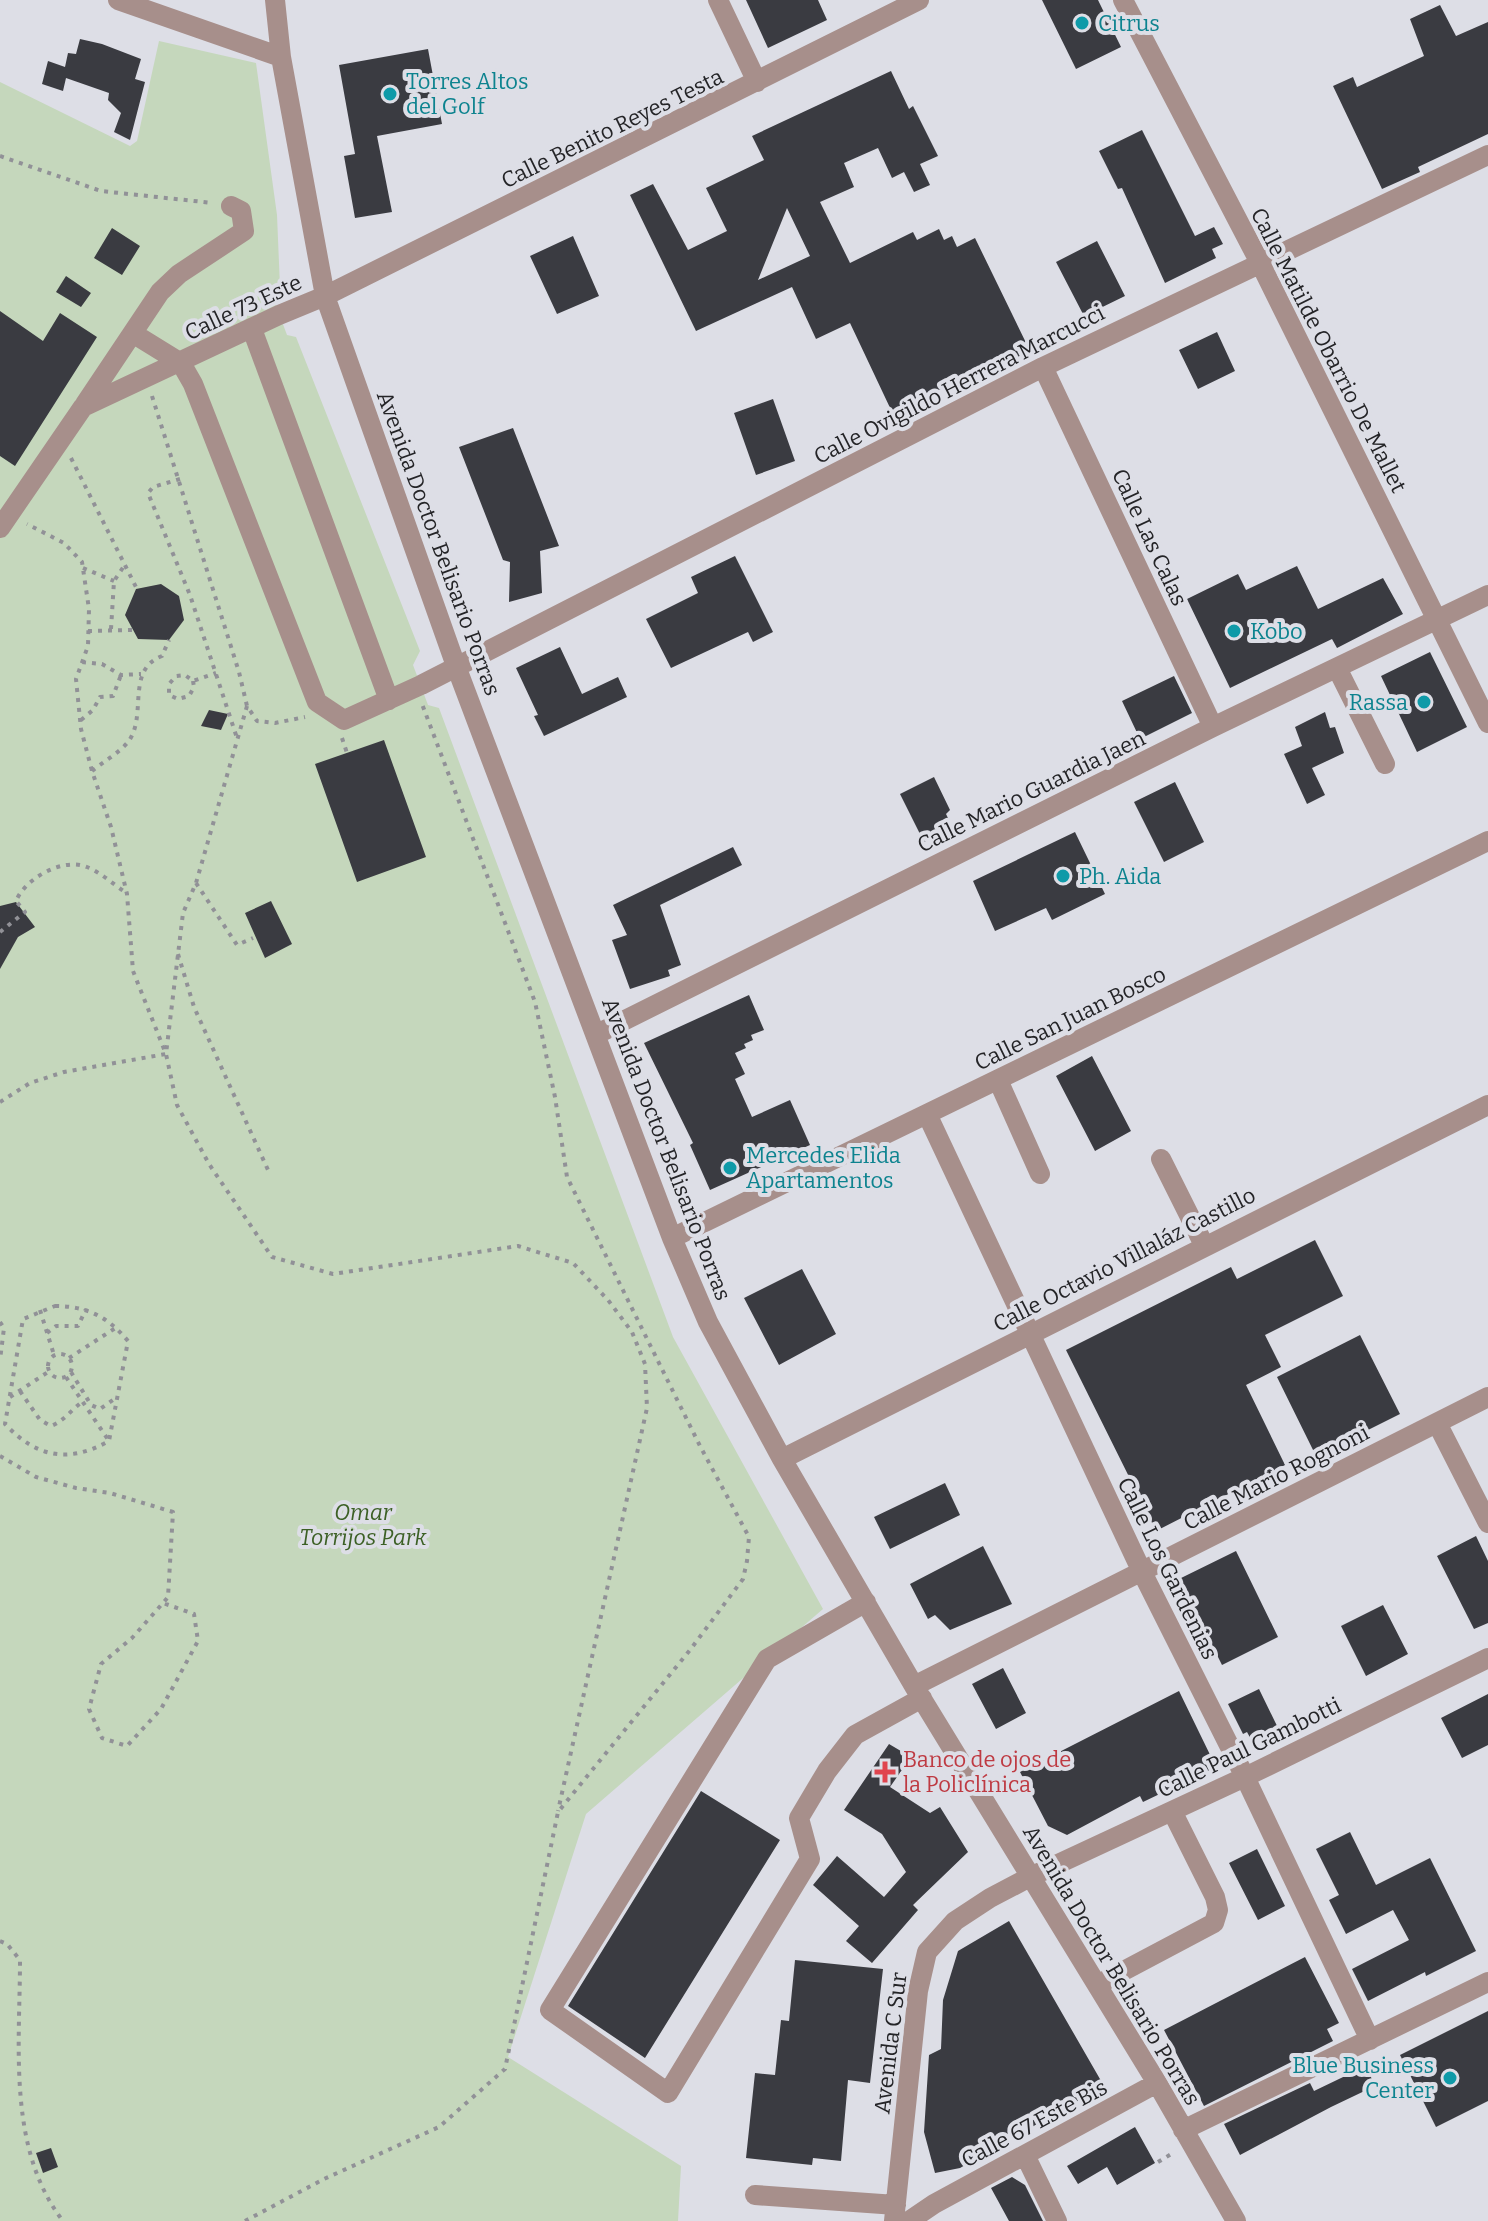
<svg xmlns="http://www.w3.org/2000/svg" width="1488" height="2221" font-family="Bitter,serif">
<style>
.green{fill:#c5d7bc}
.building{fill:#3a3b41;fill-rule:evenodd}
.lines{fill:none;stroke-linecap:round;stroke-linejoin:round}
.path{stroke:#919197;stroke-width:4;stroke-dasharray:4 6;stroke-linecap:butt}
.minor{stroke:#a78f8b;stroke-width:20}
.culture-dot{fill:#0f9aa8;stroke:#dddee6;stroke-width:3}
.health-dot{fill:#e0444e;stroke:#dddee6;stroke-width:3}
.labels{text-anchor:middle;stroke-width:8;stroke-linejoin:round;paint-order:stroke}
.culture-label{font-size:22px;fill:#0d838f;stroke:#dddee6;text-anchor:start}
.street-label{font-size:22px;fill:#242427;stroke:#dddee6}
.park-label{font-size:22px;font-style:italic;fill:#3c6025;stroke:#dddee6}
.health-label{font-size:22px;fill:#be3a42;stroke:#dddee6;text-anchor:start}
</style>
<rect width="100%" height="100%" fill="#dddee6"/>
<path class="green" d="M159,41L256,63L277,215L280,287L272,295L287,335L296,337L420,651L413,665L428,705L439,708L673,1337L823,1609L586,1814L508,2057L681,2166L678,2221H0V82L130,146L137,141Z"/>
<path class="building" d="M746,0H818L827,20L768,48Z
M1042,0H1098L1121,47L1076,69Z
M1440,5L1456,36L1488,22V134L1418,167L1420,172L1382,189L1333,86L1353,77L1357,87L1424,56L1410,19Z
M80,39L102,44L141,59L135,79L145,82L130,140L114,132L121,113L108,100L109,93L66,78L63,91L42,84L48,61L65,67L68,53L76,54Z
M428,49L442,124L377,136L392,212L355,218L344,156L355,154L339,65Z
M891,71L909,109L913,106L938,156L920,164L930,185L914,192L904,172L892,178L878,148L844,163L854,187L820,202L850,263L913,232L917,240L939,229L944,240L952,236L957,247L975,238L1030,351L985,373L983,369L892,412L850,323L816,339L792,287L696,331L630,195L653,184L688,250L727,231L706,188L764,160L752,136ZM787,208L810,256L758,280Z
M1142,130L1195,236L1214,227L1223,244L1212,249L1216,258L1165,283L1122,188L1118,189L1099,151Z
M112,228L140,246L122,275L94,258Z
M573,236L599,296L557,314L530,256Z
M1097,241L1125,296L1084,316L1056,262Z
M66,276L91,293L81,307L56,292Z
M0,311L43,341L60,313L97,337L15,466L0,456Z
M1217,332L1235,371L1198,389L1179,350Z
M773,399L795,461L756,475L734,413Z
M513,428L559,546L540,551L542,593L509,602L510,562L503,560L459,447Z
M735,556L773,632L753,642L748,632L671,668L646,619L698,593L691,577Z
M1297,566L1318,609L1383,578L1403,614L1337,648L1332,639L1230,688L1187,599L1238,574L1246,590Z
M161,584L179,596L184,620L169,640L138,639L125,615L136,589Z
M560,647L582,694L618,677L627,697L544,736L534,716L538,715L516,668Z
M1430,652L1467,727L1417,752L1381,676Z
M1174,676L1192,713L1140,739L1122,701Z
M209,710L228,714L221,730L201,726Z
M1325,712L1330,728L1335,727L1344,753L1312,768L1325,795L1307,804L1284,754L1302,746L1295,727Z
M384,740L426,857L357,882L315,764Z
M934,777L950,810L946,814L953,828L924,842L900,794Z
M1175,782L1204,842L1164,862L1134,802Z
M1075,832L1105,894L1052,920L1046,908L995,931L973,881Z
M733,847L742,865L660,905L681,965L668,970L670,976L630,989L612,940L627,935L613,905Z
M271,901L292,944L265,958L245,913Z
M16,902L35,927L18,937L0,969V906Z
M749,995L764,1030L751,1035L753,1040L744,1044L746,1048L735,1053L745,1074L735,1079L752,1117L790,1100L810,1145L710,1190L690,1145L693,1143L644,1043Z
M1092,1056L1131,1131L1095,1151L1056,1076Z
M1315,1240L1343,1296L1265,1335L1281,1367L1246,1385L1285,1465L1156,1531L1066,1350L1231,1267L1237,1279Z
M802,1269L836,1334L779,1365L744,1298Z
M1360,1335L1400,1414L1316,1456L1277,1377Z
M945,1483L960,1515L890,1549L874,1517Z
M1476,1536L1488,1561V1623L1474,1629L1437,1556Z
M983,1546L1012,1604L950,1630L935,1615L928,1619L910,1584Z
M1236,1551L1278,1637L1222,1665L1179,1579Z
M1383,1605L1408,1654L1366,1676L1341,1626Z
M1003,1668L1026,1713L996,1729L972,1684Z
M1259,1689L1279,1730L1253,1743L1247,1732L1243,1734L1228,1704Z
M1179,1691L1216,1767L1143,1802L1140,1796L1067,1835L1048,1826L1020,1772Z
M1488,1694V1745L1462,1758L1441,1718Z
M889,1744L911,1757L890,1787L930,1813L940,1807L968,1852L913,1905L918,1910L872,1963L846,1941L859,1926L813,1885L837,1856L884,1897L906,1872L882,1834L844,1810Z
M701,1791L780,1840L645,2058L568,2006Z
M1350,1832L1376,1885L1430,1858L1476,1951L1426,1976L1425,1972L1368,2001L1352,1969L1409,1940L1393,1910L1346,1934L1329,1900L1339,1895L1316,1849Z
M1257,1849L1285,1906L1258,1920L1229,1863Z
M1009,1921L1104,2086L960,2168L935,2173L924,2132L929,2055L941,2049L943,2000L958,1951Z
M1305,1957L1339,2023L1327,2029L1333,2041L1204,2106L1164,2030Z
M795,1960L883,1969L870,2083L848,2080L841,2161L813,2158L812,2165L746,2158L755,2073L775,2075L781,2020L789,2021Z
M1488,2011V2101L1436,2127L1400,2055Z
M1366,2066L1375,2086L1331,2107L1240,2155L1224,2124L1310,2083L1314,2091Z
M1135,2127L1155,2163L1117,2185L1107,2167L1078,2184L1067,2166Z
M51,2148L58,2167L43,2173L36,2153Z
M1012,2177L1025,2185L1043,2221H1009L991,2188Z"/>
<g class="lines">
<path class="path" d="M0,156L101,191L213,203
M152,396L239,672L247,706L257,721L275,723L305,717
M71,458L137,589
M180,479L153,487L148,493L190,595L237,738
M83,568L114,581
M111,629L114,581L124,566
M88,631L133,630
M82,662L102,664L121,675L141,674
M193,681L194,687L189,696L178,699L169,695V684L176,676L185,675L193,681L216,673
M247,706L196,883L183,913L166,1054L177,1105L209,1164L272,1257L333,1274L518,1246L573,1263L608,1300L632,1332L645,1364L647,1408L558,1811
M81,720L93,710L100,697L113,696L121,675
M342,738L347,753
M92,771C103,762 119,753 128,742C148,716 125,670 162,656L169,640
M196,883L237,945L253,938
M0,932L25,912L16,901C25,879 62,857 87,867C100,872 113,884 125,892
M178,954L194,1007L268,1170
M0,1102L30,1083L64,1072L166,1054L133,971L127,894L111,827L92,771L81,729L76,679L88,646L89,609L82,562L64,543L27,524
M55,1306C87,1306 108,1317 128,1341L109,1441C68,1464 36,1457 5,1424L23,1319Z
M40,1310L54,1355
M0,1322L4,1328L0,1360
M47,1333L56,1326H78L86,1309
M48 1366a12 12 0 1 1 24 0a12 12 0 1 1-24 0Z
M69,1358L117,1327
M71,1372L91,1405L100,1409L117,1397
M66,1377L109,1441
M20,1391L40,1420L51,1426C64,1421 71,1410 82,1402
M10,1397L48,1372
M0,1456L36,1477L76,1488L110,1493L173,1512L168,1597L163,1603L132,1638L101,1664L89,1709L102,1738L127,1746L161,1709L198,1641L194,1614L163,1603
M0,1941L7,1944L20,1960C20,2045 7,2149 63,2221
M1158,2162L1173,2153
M245,2221L324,2179L439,2127L505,2069L558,1812L690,1650L743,1579L747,1561L749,1537L700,1446L567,1177L555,1097L535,1002L422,704"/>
<path class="minor" d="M118,0L281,57
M275,0L281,57L325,296L456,666L672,1238L708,1322L782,1459L914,1686L1157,2083L1236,2221
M718,0L757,82
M1123,0L1260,263L1488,723
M252,329L389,700
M134,334L181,363L193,384L317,702L344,720L421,685L1043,367L1488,155
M1043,367L1213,727
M85,404L160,292L179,274L244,231L241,211L231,206
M0,528L83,407L279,315L325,296L919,0
M1337,668L1385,764
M597,1034L1213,727L1488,595
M998,1080L1040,1174
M927,1114L1142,1572L1245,1777L1370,2040
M1161,1159L1204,1245
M672,1238L1488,841
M1437,1423L1488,1523
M782,1459L1488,1105
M866,1602L767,1659L550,2010L668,2093L810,1859L799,1818L827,1771L855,1735L922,1698
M914,1686L1488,1397
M1097,1985L1214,1923L1218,1910L1215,1897L1172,1811
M1183,2130L1488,1982
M1025,2155L1057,2221
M755,2195L896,2205
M894,2221L918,1991L927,1952L955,1921L990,1898L1030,1877L1245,1777L1488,1658
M909,2221L934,2204L1157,2083"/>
</g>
<g class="culture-dot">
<circle cx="1082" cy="23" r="8"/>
<circle cx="390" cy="94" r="8"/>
<circle cx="1234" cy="631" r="8"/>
<circle cx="1424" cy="702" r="8"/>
<circle cx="1063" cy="876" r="8"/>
<circle cx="730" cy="1168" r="8"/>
<circle cx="1450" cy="2078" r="8"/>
</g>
<path class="health-dot" d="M881 1760h8v8h8v8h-8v8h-8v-8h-8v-8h8z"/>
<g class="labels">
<g class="culture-label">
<text x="1098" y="31">Citrus</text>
<text x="406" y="89">Torres Altos<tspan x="406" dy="25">del Golf</tspan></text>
<text x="1250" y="639">Kobo</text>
<text x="1408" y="710" text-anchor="end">Rassa</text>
<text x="1079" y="884">Ph. Aida</text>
<text x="746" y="1163">Mercedes Elida<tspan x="746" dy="25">Apartamentos</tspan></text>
<text x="1434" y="2073" text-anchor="end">Blue Business<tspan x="1434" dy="25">Center</tspan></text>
</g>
<g class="street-label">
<text transform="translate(612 128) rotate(-26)" y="8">Calle Benito Reyes Testa</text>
<text transform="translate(243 307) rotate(-25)" y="8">Calle 73 Este</text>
<text transform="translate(1329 350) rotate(63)" y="8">Calle Matilde Obarrio De Mallet</text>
<text transform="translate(959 384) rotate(-27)" y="8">Calle Ovigildo Herrera Marcucci</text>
<text transform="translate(1150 537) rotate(65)" y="8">Calle Las Calas</text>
<text transform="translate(439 543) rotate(70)" y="8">Avenida Doctor Belisario Porras</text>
<text transform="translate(1031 791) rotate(-26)" y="8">Calle Mario Guardia Jaen</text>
<text transform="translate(1070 1018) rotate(-26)" y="8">Calle San Juan Bosco</text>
<text transform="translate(667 1149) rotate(69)" y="8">Avenida Doctor Belisario Porras</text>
<text transform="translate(1124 1259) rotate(-27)" y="8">Calle Octavio Villaláz Castillo</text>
<text transform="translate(1276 1477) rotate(-27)" y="8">Calle Mario Rognoni</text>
<text transform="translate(1168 1568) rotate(64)" y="8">Calle Los Gardenias</text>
<text transform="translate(1249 1747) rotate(-26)" y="8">Calle Paul Gambotti</text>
<text transform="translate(1112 1965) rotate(59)" y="8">Avenida Doctor Belisario Porras</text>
<text transform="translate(890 2043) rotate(-83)" y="8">Avenida C Sur</text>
<text transform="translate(1034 2123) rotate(-28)" y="8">Calle 67 Este Bis</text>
</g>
<g class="park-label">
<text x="363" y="1520">Omar<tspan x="363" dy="25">Torrijos Park</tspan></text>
</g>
<g class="health-label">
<text x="903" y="1767">Banco de ojos de<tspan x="903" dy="25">la Policlínica</tspan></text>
</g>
</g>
</svg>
